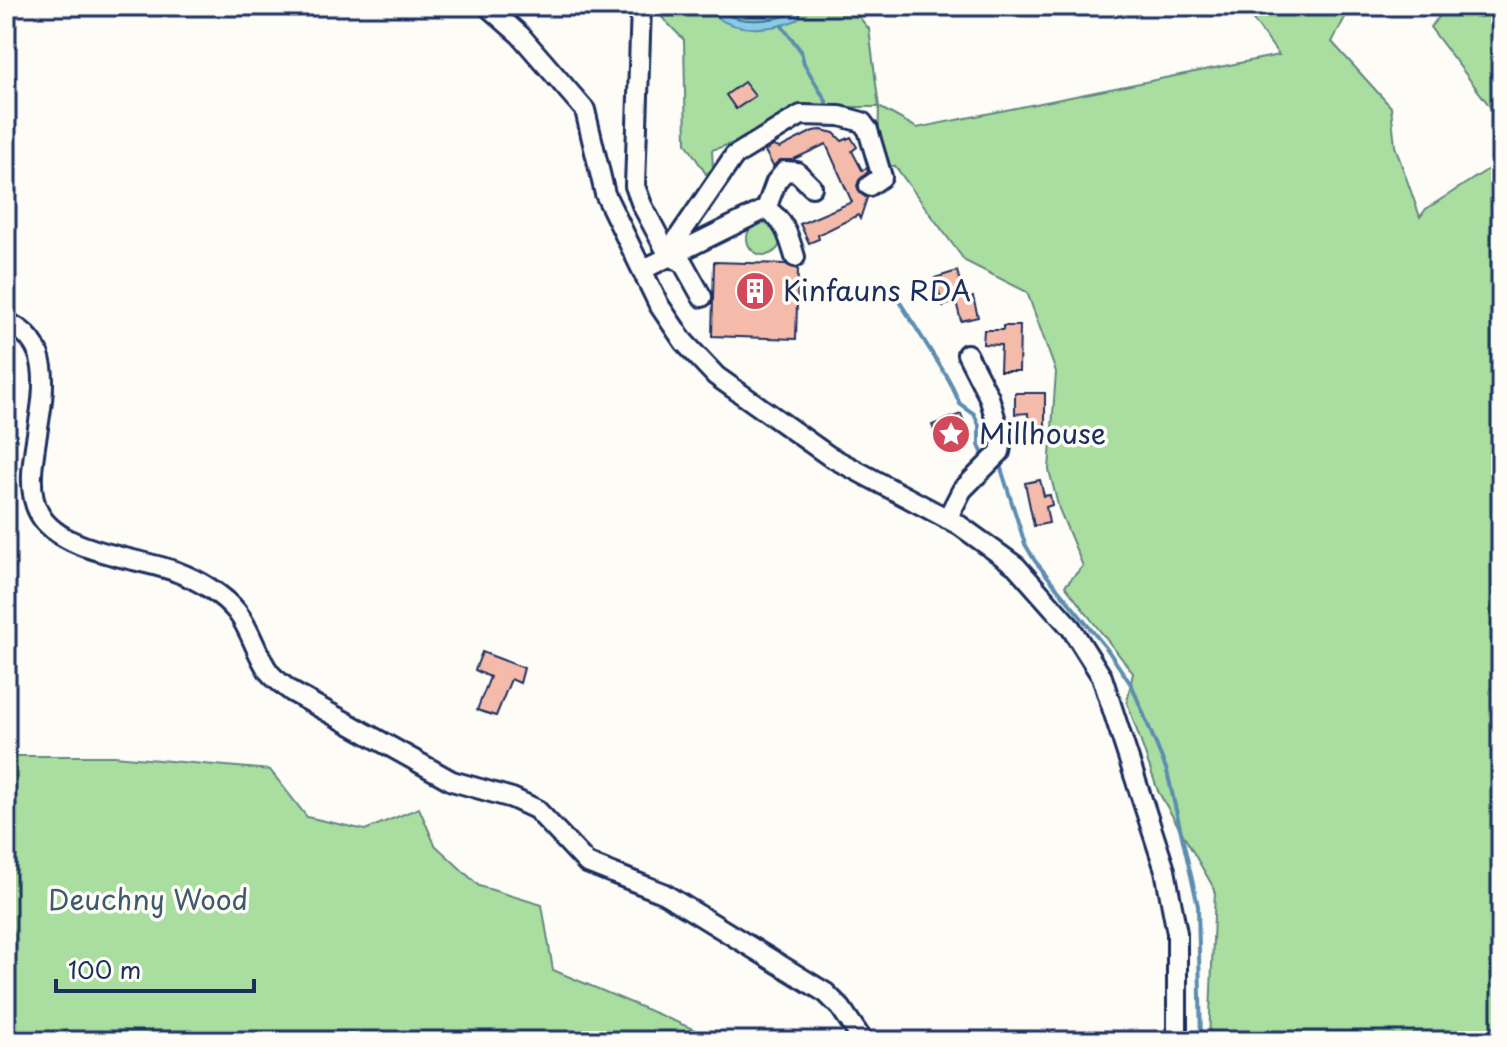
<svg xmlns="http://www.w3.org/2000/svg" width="1507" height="1047" font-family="'Playpen Sans',sans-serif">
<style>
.green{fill:#a9dea0;stroke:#62867f;stroke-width:2}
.water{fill:#86cce7;stroke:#5b8db0;stroke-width:2}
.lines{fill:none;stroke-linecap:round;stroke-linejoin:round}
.shore{stroke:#466e95;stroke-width:2}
.stream{stroke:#5b8db0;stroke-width:4}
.building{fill:#f4bbab;stroke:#1b2f5e;stroke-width:2}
.minor-casing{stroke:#1b2f5e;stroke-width:24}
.minor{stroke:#fdfcf7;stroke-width:18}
.labels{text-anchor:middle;stroke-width:7;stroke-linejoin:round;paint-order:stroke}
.poi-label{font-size:28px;fill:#1b2f5e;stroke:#fdfcf7;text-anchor:start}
.park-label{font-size:28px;fill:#3e5b6e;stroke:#fdfcf7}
</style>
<rect width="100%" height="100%" fill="#fdfcf7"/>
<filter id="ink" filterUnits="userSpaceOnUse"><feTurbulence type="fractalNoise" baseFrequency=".0125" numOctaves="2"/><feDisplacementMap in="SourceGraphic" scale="16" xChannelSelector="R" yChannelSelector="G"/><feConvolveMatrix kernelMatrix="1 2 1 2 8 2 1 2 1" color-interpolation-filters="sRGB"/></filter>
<g filter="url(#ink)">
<path class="green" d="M651,6H850L869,29L879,107L917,128L1279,55L1243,6H1351L1332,42L1391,107L1395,146L1420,217L1426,209L1501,161V1041H1209L1215,890L1158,791L1127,702L1133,673L1065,586L1083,566L1059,509L1049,470L1056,372L1027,292L965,261L895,166H887L878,156L879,107H796L746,139L712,150L713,169L706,174L686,143L684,40Z
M1449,6H1501V121L1430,27Z
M747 238a17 17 0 1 1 34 0a17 17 0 1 1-34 0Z
M6,756H114L270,770L307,817L365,830L419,808L435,845L479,886L542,905L553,970L698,1031L710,1041H6Z"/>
<path class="water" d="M715,6H805L797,20C772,30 739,33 716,17Z"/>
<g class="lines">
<path class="shore" d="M723,6L724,13C740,24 772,21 790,14L796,6"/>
<path class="stream" d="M782,26L801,51L804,64L826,101V109
M889,285L949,380L960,404L974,414L979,425V445L984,457L988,458
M999,462L1025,544L1035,561L1107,649L1132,686L1167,771L1198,906L1201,1041"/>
</g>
<path class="building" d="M744,82L755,96L736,109L726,95Z
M821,130L834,133L842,141L851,137L857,147L852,151L862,170L867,168L868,172L859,180L857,186L860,193L867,198L860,219L858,215L818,235L819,239L809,243L800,224L852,202L826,144L792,160H780L773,166L765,151L773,146L780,148L813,131Z
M714,262L786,264L798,269L796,339L712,336Z
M957,271L965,299L973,297L978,317L961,321L956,302L943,306L935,278Z
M1003,326H1020L1019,371H1000L1001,345L983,344L984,330H1003Z
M1015,393H1045V435H1028V413L1015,414Z
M961,414L967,430L938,440L932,425Z
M1040,480L1044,496L1050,495L1052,505L1046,507L1049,523L1034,526L1025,483Z
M482,652L524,668L520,683L511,679L496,716L477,710L490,677L475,670Z"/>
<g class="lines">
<defs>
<path id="minor" d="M487,6L520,35L585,110L605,194L659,305L684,342L716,376L829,456L959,525L1016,566L1071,628L1102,677L1165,870L1177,933V1041
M641,6L635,186L642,205L669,256L683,263L702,297
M766,209C785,220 789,237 795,257
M674,254L673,245L734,156L801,115L840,116L862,122L868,130L882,177L869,186
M642,270L766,209L776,182L785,171L797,172L812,187
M6,322C84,354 10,460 39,513C60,553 138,557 177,572C198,580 223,594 237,612C251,630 256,654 269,672C275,680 285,686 292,692L452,781L512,798L536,809L587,863L663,893L826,993L841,1008L863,1041
M947,519L962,490L1000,452L1002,441L989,397L967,354"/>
</defs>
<use href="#minor" class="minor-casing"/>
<use href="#minor" class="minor"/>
</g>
</g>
<defs>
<symbol id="building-disc" viewBox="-11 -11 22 22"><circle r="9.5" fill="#d1495b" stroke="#fdfcf7"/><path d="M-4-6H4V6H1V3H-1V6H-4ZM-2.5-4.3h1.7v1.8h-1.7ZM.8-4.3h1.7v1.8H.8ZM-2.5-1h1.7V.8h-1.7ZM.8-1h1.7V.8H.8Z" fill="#fff"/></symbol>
<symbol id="sight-disc" viewBox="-11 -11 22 22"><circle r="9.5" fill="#d1495b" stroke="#fdfcf7"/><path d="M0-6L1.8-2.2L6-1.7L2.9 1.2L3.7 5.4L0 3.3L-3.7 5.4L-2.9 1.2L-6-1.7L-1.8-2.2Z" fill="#fff"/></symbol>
</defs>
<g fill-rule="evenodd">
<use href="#building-disc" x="733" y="269" width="44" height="44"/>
<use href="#sight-disc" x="929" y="412" width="44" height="44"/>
</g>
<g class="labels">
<g class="poi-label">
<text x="783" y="301">Kinfauns RDA</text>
<text x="979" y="444">Millhouse</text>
</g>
<g class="park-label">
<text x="148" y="910">Deuchny Wood</text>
</g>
</g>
<rect width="1507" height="1047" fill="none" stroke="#fdfcf7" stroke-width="32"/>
<rect x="16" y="16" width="1475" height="1015" fill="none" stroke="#1b2f5e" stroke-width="3" filter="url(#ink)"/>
<path d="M56 979v12h198v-12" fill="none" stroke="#1b2f5e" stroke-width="4"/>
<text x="68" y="979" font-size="24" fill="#1b2f5e" stroke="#fdfcf7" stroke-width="6" paint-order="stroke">100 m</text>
</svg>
